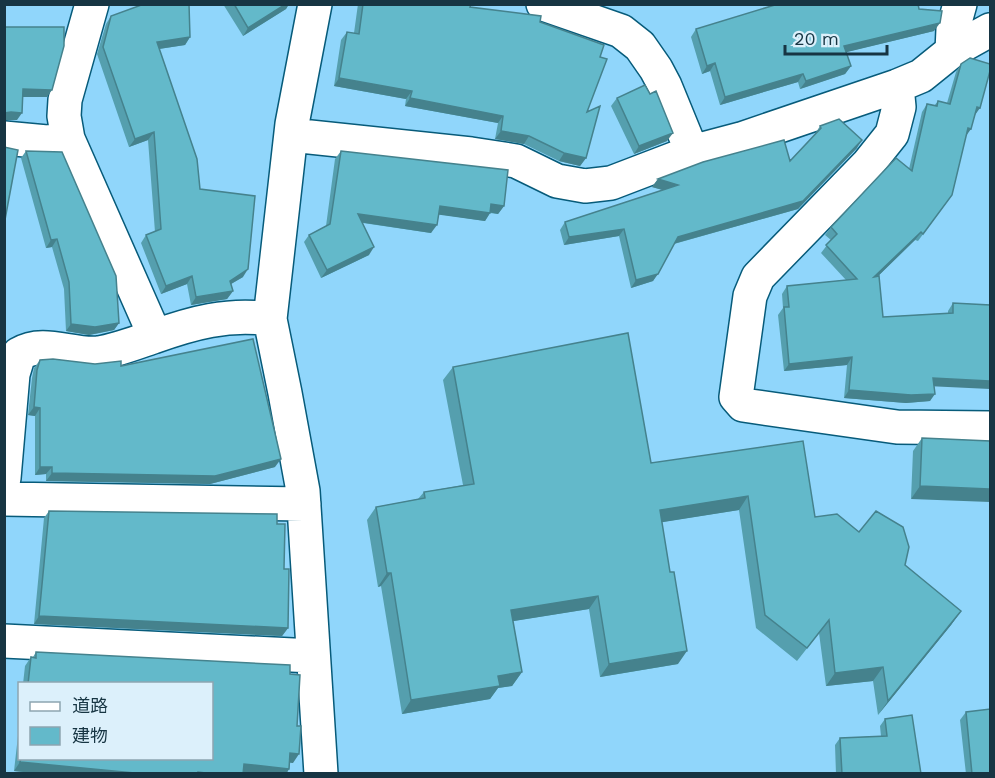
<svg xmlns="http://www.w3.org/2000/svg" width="995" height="778" font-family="'Work Sans','Noto Sans JP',sans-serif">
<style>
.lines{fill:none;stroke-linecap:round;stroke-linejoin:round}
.minor-casing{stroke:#075b7a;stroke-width:36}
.minor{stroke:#fff;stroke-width:33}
.wall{fill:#559fae}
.shaded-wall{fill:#45828d}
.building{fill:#63b9ca;stroke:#45828d;stroke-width:1.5}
</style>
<rect width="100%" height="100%" fill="#90d6fb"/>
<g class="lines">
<defs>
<path id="minor" d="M92,4L65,100L64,116L68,139L155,336
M315,4L292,124L270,319L285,393L303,491L321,774
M543,4L621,31L640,46L656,69L665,86L692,152
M952,51L953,29L960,4
M897,86L899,107L892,134L868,164L758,277L750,296L736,397L743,405L897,427L990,428
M291,135L471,154L516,161L557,181L585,186L611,183L692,152L741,139L897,86L921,76L952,51L990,30
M4,138L47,142L68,139
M4,478L13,374L19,354C44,339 72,356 99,353C118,350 135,343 153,337C192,323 228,313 270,319
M4,499L304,504
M4,641L313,656"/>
</defs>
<use href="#minor" class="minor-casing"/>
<use href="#minor" class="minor"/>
</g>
<path class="wall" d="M223,4H289L286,9L243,36Z
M358,4H471L470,7L540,22L600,57L587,112L586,158L580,166L559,161L524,144L495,139L498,123L405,106L406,99L334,86L341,40L347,32L354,33Z
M919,9L934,31L846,52L851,66L845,74L800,89L798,82L720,105L710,71L702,74L691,37L696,29Z
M111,16L190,37L185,45L159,49L200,189L243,277L231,284L233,291L227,299L191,305L187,284L161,294L141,243L146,235L155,232L148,140L129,147L97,54L106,24Z
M961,64L975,115L966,136L952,195L918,241L915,240L877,277L883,317L948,313V311L953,303L990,305L934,386L930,401L906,403L844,398L847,365L784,371L778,315L783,308L782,294L787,286L846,280L821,253L831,240L825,235L831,227L909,169L922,112L927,104L934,106L938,101L947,103L956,72Z
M617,98L667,141L634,154L611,106Z
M820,126L857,148L798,209L674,244L653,281L631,288L619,236L564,245L560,230L565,222L663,190L652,187L658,179L790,161L815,134Z
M26,151L119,323L114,330L89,335L66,331L64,289L52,247L46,248L21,158Z
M341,151L504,206L498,214L490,213L485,221L438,214L431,233L363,223L369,255L321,278L304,242L309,235L326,226L335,159Z
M40,360L121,366L275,467L210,484L46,481V474L35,475V416L28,415L32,378L34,368Z
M453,367L651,463L859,532L905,565L961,611L951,625L878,715L873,681L826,686L819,633L797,661L756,628L739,510L662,522L678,664L600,677L589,609L513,621L522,672L512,686L498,688L490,699L402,714L381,586L378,587L367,520L376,507L418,499L424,492L463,485L443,380Z
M922,438L990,441L911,499L913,451Z
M49,511L277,524L284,569L288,628L282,636L34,624L44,518Z
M36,652L290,674L293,763L290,762L289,769L286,774H43L14,771L20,718V759H212V684H23L25,666L31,657H33Z
M966,712L990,774H966L960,720Z
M885,719L921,774H836L835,745L840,738L881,736L880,726Z"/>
<path class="shaded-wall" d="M286,4H289L286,9L243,36L248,28Z
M940,23L934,31L839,54L844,46Z
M190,37L185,45L152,50L157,42Z
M715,63L710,71L702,74L707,66Z
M851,66L845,74L800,89L806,81Z
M803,74L798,82L720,105L725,97Z
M339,78L412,91L406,99L334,86Z
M23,89L52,90L47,97H18Z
M410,98L503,116L498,123L405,106Z
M977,107L980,108L975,115Z
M11,112L22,113L17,120H4V113Z
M968,128L971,129L966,136Z
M501,131L529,136L524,144L495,139Z
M154,132L148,140L129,147L135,139Z
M673,133L667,141L634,154L639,146Z
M862,140L857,148L798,209L673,244L678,237Z
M564,153L586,158L580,166L559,161Z
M658,179L678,185L673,193L652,187Z
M491,204L504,206L498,214L488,212L490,213L485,221L434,214L440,206Z
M358,214L437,225L431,233L352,221Z
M624,229L619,236L564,245L569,237Z
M921,232L915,240L869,285L874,277Z
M57,239L52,247L46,248L51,240Z
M374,247L369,255L321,278L327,270Z
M248,269L243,277L224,288L230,281Z
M658,274L653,281L631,288L636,280Z
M192,276L187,284L161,294L166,286Z
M233,291L227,299L191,305L196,297Z
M119,323L114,330L89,335L66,331L71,324Z
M852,357L847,365L784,371L789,364Z
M933,378L990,381V389L927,386Z
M849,390L935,394L930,401L906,403L844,398Z
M34,407L40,408L35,416L28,415Z
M281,459L275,467L210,484L46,481L52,473Z
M40,467H52L46,474L35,475Z
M920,486L990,489V502L911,499Z
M748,496L739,510L651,524L660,510Z
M387,573H391L381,586L378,587Z
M598,596L589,609L502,623L511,610Z
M961,611L951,625L878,715L888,701Z
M39,616L288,628L282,636L34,624Z
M687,651L678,664L600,677L609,664Z
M883,667L873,681L826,686L835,673Z
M522,672L512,686L498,688L490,699L402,714L411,700L498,676Z
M290,753L299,754L293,763L284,762Z
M20,762L145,774H43L14,771Z
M244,764L289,769L286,774H242Z"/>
<path class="building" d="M144,4H189L190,37L157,42L197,159L200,189L255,196L248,269L230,281L233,291L196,297L192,276L166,286L146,235L161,229L154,132L135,139L103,47L111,16Z
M234,4H286L248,28Z
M363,4H471L470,7L541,16L540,22L604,45L600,57L607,59L587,112L600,106L586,158L564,153L529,136L501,131L503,116L410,98L412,91L339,78L347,32L359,34Z
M778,4H918L919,9L942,11L940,23L844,46L851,66L806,81L803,74L725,97L715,63L707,66L696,29Z
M4,27H64V46L52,90L23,89L22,113L11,112L4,113Z
M970,58L990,64V71L980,108L977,107L971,129L968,128L952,195L923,234L921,232L874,277L879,276L883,317L953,313V303L990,305V381L933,378L935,394L911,395L849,390L852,357L789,364L784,307H789L787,286L857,279L826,245L837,234L831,227L896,158L912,171L927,104L937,106L938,101L950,104L961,64Z
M645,85L650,94L656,91L673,133L639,146L617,98Z
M839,119L862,140L803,201L678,237L658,274L636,280L624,229L569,237L565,222L678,185L658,179L703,162L784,140L790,161L821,128L820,126Z
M4,147L18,150L4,225Z
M26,151L62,152L116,276L119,323L95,327L71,324L69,282L57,239L51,240Z
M341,151L508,170L504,206L491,204L490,213L440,206L437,225L358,214L374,247L327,270L309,235L330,224Z
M628,333L651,463L803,441L815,517L837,514L859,532L876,511L903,527L909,547L905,565L961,611L888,701L883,667L835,673L829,620L807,648L765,615L748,496L660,510L670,572H674L687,651L609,664L598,596L511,610L522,672L498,676L500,686L411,700L391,573H387L376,507L425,498L424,492L474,484L453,367Z
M253,339L281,459L215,476L52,473V467H40V408L34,407L37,370L40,360L53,359L95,364L121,361V366Z
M922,438L990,441V489L920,486Z
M49,511L277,514V524H285L284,569H289L288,628L39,616Z
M36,652L290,665V674L300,675L297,726H301L299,754L290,753L289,769L244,764L243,774H215L198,772V774H145L20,762L21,759H212V684H28L31,657L36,658Z
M990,709V774H972L966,712Z
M912,715L921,774H842L840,738L887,736L885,719Z"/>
<rect width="995" height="778" fill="none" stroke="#173543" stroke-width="12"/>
<rect x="18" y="682" width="195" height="78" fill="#dcf0fb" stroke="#8da5b1" stroke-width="1.5"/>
<rect x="30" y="702" width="30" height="9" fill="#ffffff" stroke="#8da5b1" stroke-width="1.5"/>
<text x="72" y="712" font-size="18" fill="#173543">道路</text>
<rect x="30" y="727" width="30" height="18" fill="#63b9ca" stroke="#8da5b1" stroke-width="1.5"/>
<text x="72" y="742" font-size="18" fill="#173543">建物</text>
<path d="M785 45v9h102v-9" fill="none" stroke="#173543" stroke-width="3"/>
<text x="794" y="45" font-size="18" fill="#173543" stroke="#dcf0fb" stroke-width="4.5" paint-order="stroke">20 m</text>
</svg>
